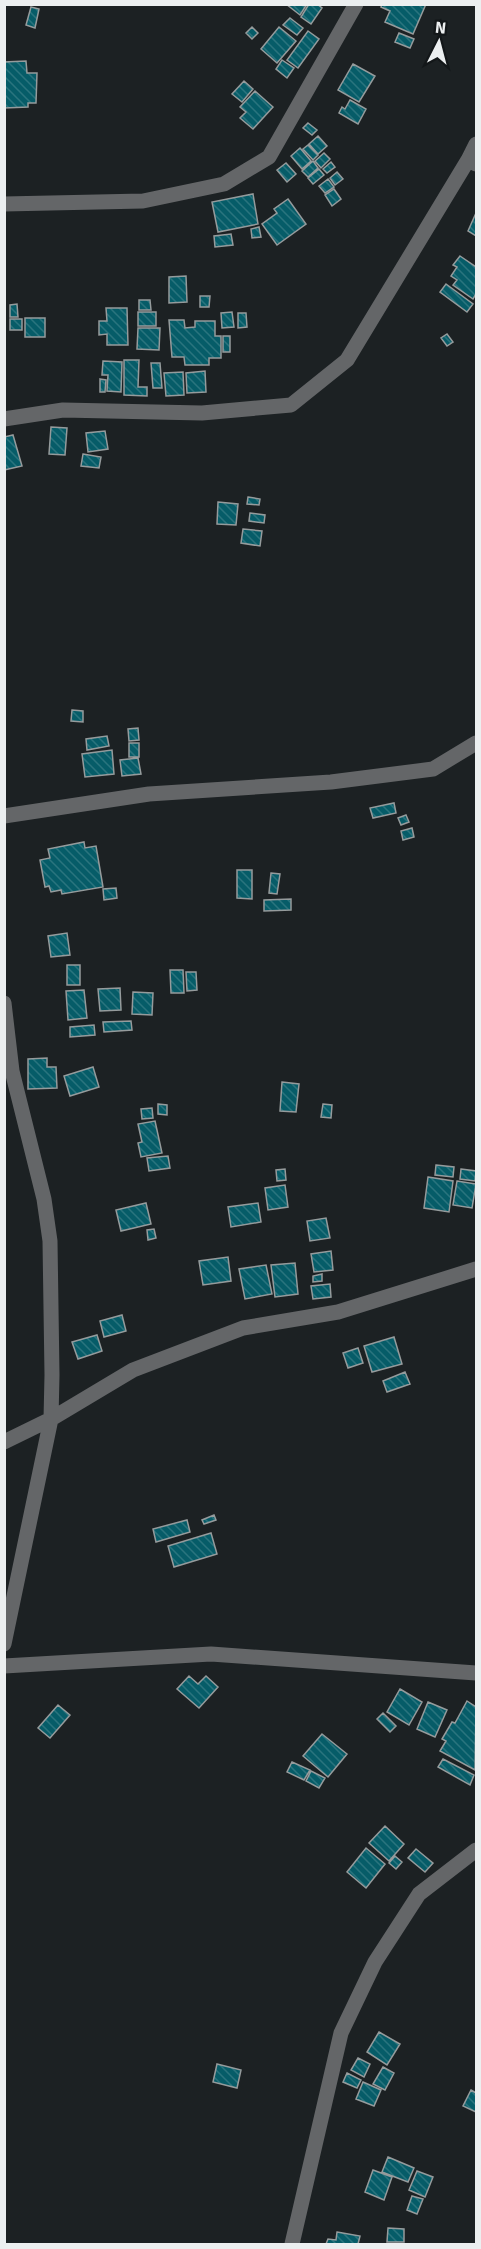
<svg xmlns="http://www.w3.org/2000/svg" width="481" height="2249" font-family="Signika,sans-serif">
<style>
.building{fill:url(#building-back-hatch);stroke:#959b9c;stroke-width:1.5}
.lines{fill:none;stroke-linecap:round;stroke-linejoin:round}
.minor{stroke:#646668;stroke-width:15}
</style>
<defs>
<pattern id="building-back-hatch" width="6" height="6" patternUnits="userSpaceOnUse" patternTransform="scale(1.5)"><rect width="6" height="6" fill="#065c68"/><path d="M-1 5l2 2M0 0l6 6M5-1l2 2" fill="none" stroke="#2a747e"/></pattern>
</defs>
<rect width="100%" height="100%" fill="#1c2123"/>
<path class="building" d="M286,4H307L300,15Z
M309,4H317L322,8L311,24L301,17Z
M382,4H426L413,34L385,22L390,11L381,7Z
M31,7L39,9L35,28L26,25Z
M290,18L303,28L297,35L283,25Z
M252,27L258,33L252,39L246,33Z
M279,27L296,41L277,63L261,49Z
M308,31L319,39L298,68L287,60Z
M399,33L414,39L410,48L395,42Z
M282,60L294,68L287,78L276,69Z
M26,61L27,73H37L36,103H28V107L4,108V62Z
M353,64L375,76L359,102L338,90Z
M244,81L253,89L242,102L232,94Z
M255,91L273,107L253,129L240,118L246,112L240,107Z
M350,100L366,109L358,124L339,113L342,107L345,109Z
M308,123L317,130L312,135L303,128Z
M318,136L327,146L318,154L309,144Z
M308,145L318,155L313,160L303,149Z
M300,148L311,161L302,169L291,156Z
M324,153L330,159L321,168L315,161Z
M313,161L318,168L308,177L302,171Z
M331,162L335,167L327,173L323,169Z
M286,163L296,174L287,182L277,170Z
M319,169L324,175L313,184L308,178Z
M337,172L343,179L335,185L330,178Z
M328,179L334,187L325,193L319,186Z
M334,189L341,199L332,206L325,195Z
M253,194L258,224L218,232L212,202Z
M288,199L306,224L277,245L262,224L277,213L274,209Z
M476,213V236L468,231Z
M259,227L261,237L252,238L251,229Z
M231,234L233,245L215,247L214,236Z
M460,256L476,267V294L473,299L453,285L457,280L451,276L457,267L453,265Z
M186,276L187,302L169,303V277Z
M446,284L473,304L467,312L440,292Z
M200,296H210L209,307H200Z
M139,300H150L151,310H139Z
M17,304L18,317H10V305Z
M106,308H127L128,345H107V334L99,335V321H107Z
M138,312H156V326H138Z
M232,312L234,327L222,328L221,313Z
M238,313H246L247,327L238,328Z
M25,318H45V337H25Z
M10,319H22V330H10Z
M169,320H184L185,328L195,327V321H215V336H221V358H209V365H185L184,357H172Z
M138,328H160L159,350L137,349Z
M447,334L453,342L447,346L441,338Z
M223,336H230V352H223Z
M124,360H139L138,387H147V396L124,395Z
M103,361L122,362L121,392L107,391L108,375H102Z
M151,363H160L162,388H153Z
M205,371L206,392L187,393L186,373Z
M183,372L184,395L166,396L164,373Z
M100,379L106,380L105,392H100Z
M51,427L67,428L65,455L49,454Z
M105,431L108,449L88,452L86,433Z
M13,435L22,466L4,470V437Z
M83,454L101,457L99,468L81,466Z
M248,497L260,499L259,505L247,504Z
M218,502L238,504L236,525L217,524Z
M250,513L265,515L264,523L249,521Z
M243,529L262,531L260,546L241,543Z
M72,710L83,711V722L71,721Z
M138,728L139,740L129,741L128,729Z
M107,736L109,746L87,750L86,739Z
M129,743H139V757H129Z
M112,750L114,774L85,777L82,754Z
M138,758L141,774L122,776L120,760Z
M394,803L396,813L373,818L370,808Z
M406,815L409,822L401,825L398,818Z
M412,828L414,837L403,840L401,831Z
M84,842L85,848L96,846L103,887L62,894L61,890L51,892L49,886L45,887L40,860L50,858L48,849Z
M237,870H252V899L237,898Z
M271,873L280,874L277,894L269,893Z
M116,888L117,898L104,900L103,889Z
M291,899V910L264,911V900Z
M67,933L70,955L51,957L48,936Z
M67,965H80V985H67Z
M170,970H183L184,993H171Z
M186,972H196L197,990L187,991Z
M120,988L121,1010L100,1011L98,989Z
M84,990L87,1018L68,1020L66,991Z
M133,992L153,993L152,1015L132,1014Z
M131,1021L132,1030L104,1032L103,1022Z
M94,1025L95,1035L70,1037V1027Z
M47,1058V1067H56L57,1088L28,1089V1059Z
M93,1067L99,1087L70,1096L64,1076Z
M282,1082L299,1084L296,1112L280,1111Z
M158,1104L167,1105V1115L158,1114Z
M323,1104L332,1105L331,1118L321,1117Z
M152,1108L153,1118L142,1119L141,1109Z
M155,1121L162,1153L141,1157L138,1143L142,1142L138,1124Z
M168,1156L170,1168L149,1171L147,1158Z
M436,1165L454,1167L453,1177L435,1175Z
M285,1169L286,1180L277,1181L276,1170Z
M461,1169L476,1171L475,1181L460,1179Z
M428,1177L453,1181L449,1212L424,1208Z
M457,1181L476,1184L472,1208L453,1205Z
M285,1185L288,1207L268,1210L265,1188Z
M146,1203L151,1224L121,1231L116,1210Z
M258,1203L261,1222L231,1227L228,1207Z
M326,1218L330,1238L310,1241L307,1221Z
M154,1229L156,1238L148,1240L147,1230Z
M331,1251L333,1270L314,1272L311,1254Z
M228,1257L231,1281L203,1285L199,1261Z
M295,1263L298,1294L275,1297L271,1265Z
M266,1265L272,1294L245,1299L239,1269Z
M322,1274V1281L313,1282V1276Z
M330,1284L331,1297L313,1299L311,1286Z
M122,1315L126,1331L104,1337L100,1321Z
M97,1335L102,1351L78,1359L72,1342Z
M394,1337L402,1364L372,1372L364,1346Z
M358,1348L363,1363L348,1368L343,1353Z
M405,1372L410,1384L387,1392L383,1381Z
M214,1515L216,1520L204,1524L202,1520Z
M187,1520L190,1532L156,1542L153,1529Z
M211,1533L217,1554L174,1567L168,1546Z
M189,1676L198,1684L206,1676L218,1687L199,1708L177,1689Z
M400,1689L422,1702L409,1725L387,1712Z
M467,1701L476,1707L475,1770L440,1751L446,1741L442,1739L452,1722L455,1723Z
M428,1702L447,1710L435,1737L417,1729Z
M58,1705L70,1715L50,1738L38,1728Z
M383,1713L396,1726L390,1732L377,1719Z
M322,1734L347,1754L328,1777L303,1756Z
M443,1759L474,1775L470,1785L438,1767Z
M292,1762L310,1770L304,1780L287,1772Z
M311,1771L325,1778L319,1788L306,1781Z
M385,1826L404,1844L389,1861L369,1843Z
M366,1848L385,1864L366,1888L347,1872Z
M416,1849L433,1863L425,1872L408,1858Z
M395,1856L402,1862L396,1869L389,1863Z
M379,2032L400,2044L387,2065L367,2052Z
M358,2058L370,2064L364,2077L351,2070Z
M217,2064L241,2070L237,2088L213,2082Z
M383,2067L394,2073L385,2090L373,2084Z
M347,2073L361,2080L357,2088L343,2082Z
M363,2082L381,2090L374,2106L356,2099Z
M471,2090L476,2093V2112L463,2106Z
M388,2157L414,2168L408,2182L382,2172Z
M373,2170L392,2177L384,2200L365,2192Z
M417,2171L433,2177L425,2197L409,2190Z
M412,2196L423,2199L417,2214L407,2210Z
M388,2228L404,2229V2242H387Z
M337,2232L360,2236L358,2244H326L328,2239L336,2240Z"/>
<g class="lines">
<path class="minor" d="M476,144L468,160L476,164
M4,204L143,201L224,184L269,157L356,4
M4,419L63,410L202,413L291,405L347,360L468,160
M4,816L149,794L331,782L433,769L476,743
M4,1003L12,1071L44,1199L50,1241L52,1375L51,1419L4,1644
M4,1442L51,1419L133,1370L243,1328L338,1312L476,1269
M4,1666L211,1654L476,1673
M292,2244L341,2033L375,1962L419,1894L476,1850"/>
</g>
<rect width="481" height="2249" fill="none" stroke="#eceff0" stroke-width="12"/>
<g transform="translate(439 42) rotate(6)" stroke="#131719" stroke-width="4.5" paint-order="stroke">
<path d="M0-4.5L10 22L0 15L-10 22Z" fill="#eceff0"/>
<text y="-9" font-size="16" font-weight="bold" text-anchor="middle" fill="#eceff0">N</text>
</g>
</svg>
